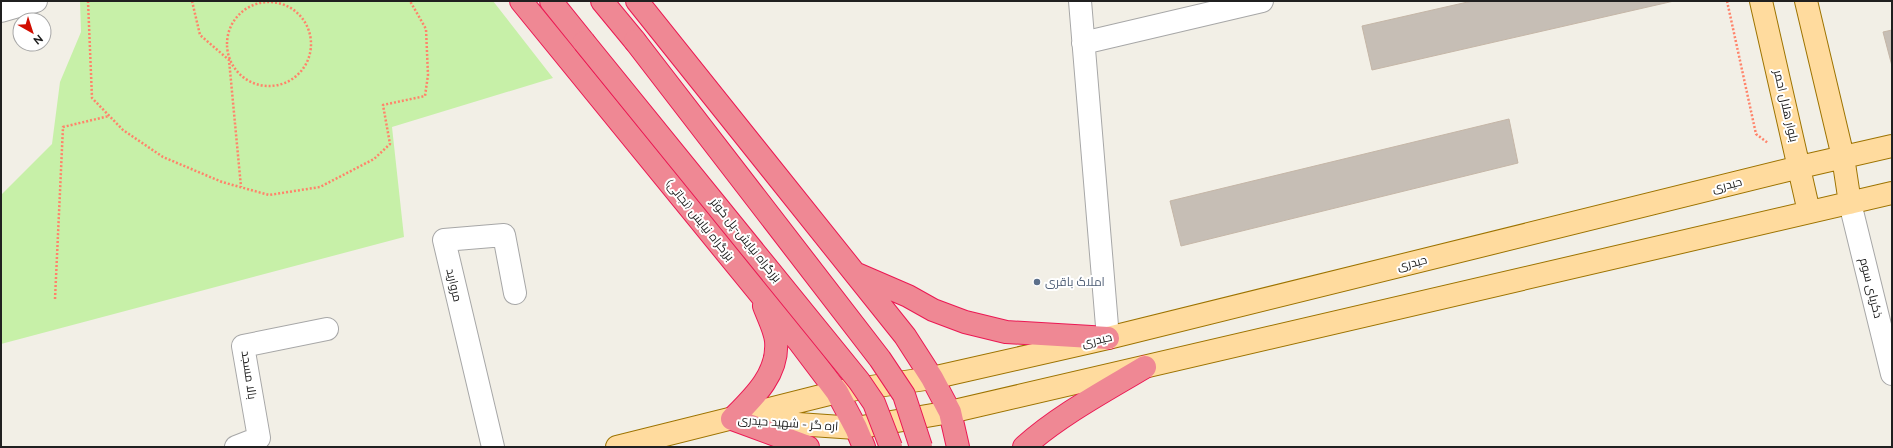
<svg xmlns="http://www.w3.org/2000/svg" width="1893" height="448" font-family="Raleway,Cairo,sans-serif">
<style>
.grass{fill:#c7f0a8}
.building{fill:#c6beb5;stroke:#c5b6a7}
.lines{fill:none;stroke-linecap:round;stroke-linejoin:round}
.minor-casing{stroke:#a7a7a7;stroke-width:24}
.major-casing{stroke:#9d7300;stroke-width:24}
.highway-casing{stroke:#eb1853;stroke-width:24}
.path{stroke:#ff836a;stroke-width:2.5;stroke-dasharray:2 2;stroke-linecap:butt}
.minor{stroke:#fff;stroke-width:22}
.major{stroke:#ffdb9e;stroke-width:22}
.highway{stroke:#ef8894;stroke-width:22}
.highway-bridge-casing{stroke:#eb1853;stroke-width:24;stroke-linecap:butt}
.highway-bridge{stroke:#ef8894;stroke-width:22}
.service-dot{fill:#5c6f8a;stroke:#fff;stroke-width:1.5}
.labels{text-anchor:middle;stroke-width:4;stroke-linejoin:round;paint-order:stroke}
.street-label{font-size:12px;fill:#202020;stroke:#fff}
.service-label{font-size:12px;fill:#4e5e75;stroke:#fff;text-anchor:start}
</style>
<rect width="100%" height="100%" fill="#f2efe6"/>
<path class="grass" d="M80,1H493L553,78L392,127L404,237L1,344V195L52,144L60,82L81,32Z"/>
<path class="building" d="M1472,1H1674L1372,70L1362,26Z
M1892,30V66L1883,32Z
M1509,119L1518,163L1181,246L1170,201Z"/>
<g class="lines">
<defs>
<path id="minor" d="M1080,1L1108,338
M1,11L36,1
M1083,43L1262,1
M1850,203L1892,374
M236,447L259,438L243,346L327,329
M493,447L444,240L504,235L515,293"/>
<path id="major" d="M1761,1L1809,212
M1806,1L1843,157L1850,203
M753,421L856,428L950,412L1892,193
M617,447L837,392L932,378L1108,338L1800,167L1892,146"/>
<path id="highway" d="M521,1L800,343L837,392L856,428L864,447
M551,1L584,42
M602,1L635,41
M637,1L905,336L932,378L950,412L958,447
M857,274L908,296L933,310L965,322L1006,332L1108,338
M764,306C768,317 775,330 776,341C779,374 753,398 732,419L808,447
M1024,447C1058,416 1105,391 1145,367"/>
</defs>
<use href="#minor" class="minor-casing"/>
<use href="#major" class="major-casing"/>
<use href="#highway" class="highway-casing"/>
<path class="path" d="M88,1L92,98L123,130L163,157L222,182L269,195L320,187L374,159L390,144L383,105L425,96L428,75L426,29L410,1
M192,1L200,35L229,60L241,187
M1727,1L1756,134L1768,143
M227 44a42 42 0 1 1 84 0a42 42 0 1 1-84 0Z
M55,299L63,127L109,116"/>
<use href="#minor" class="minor"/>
<use href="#major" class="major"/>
<use href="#highway" class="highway"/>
<defs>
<path id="highway-bridge" d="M635,41L880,359L904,395L921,447
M584,42L859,381L874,403L891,447"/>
</defs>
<use href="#highway-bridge" class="highway-bridge-casing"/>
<use href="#highway-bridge" class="highway-bridge"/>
</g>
<circle class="service-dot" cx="1037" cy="282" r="4"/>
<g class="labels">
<g class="street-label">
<text transform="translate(1786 106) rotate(77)" y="4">بلوار هلال احمر</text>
<text transform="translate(1727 185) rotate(-14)" y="4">حیدری</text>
<text transform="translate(700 220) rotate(51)" y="4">بزرگراه نیایش (نجاتی)</text>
<text transform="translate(746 240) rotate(51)" y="4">بزرگراه نیایش-پل کوثر</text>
<text transform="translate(1412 263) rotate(-14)" y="4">حیدری</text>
<text transform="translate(454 285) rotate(77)" y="4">مروارید</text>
<text transform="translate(1871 288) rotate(76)" y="4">ذکریای سوم</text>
<text transform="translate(1097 340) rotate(-13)" y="4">حیدری</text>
<text transform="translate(249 375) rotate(82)" y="4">بالا مسجد</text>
<text transform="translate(788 423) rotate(4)" y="4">اره گر - شهید حیدری</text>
</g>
<g class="service-label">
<text x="1045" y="286">املاک باقری</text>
</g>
</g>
<rect width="1893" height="448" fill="none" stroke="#202020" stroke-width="4"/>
<g transform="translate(32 32) rotate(141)"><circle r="19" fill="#ffffff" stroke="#a6a6a6"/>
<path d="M0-3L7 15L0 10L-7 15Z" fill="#d10d00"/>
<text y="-6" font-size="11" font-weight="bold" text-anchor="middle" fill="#202020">N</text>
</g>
</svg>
